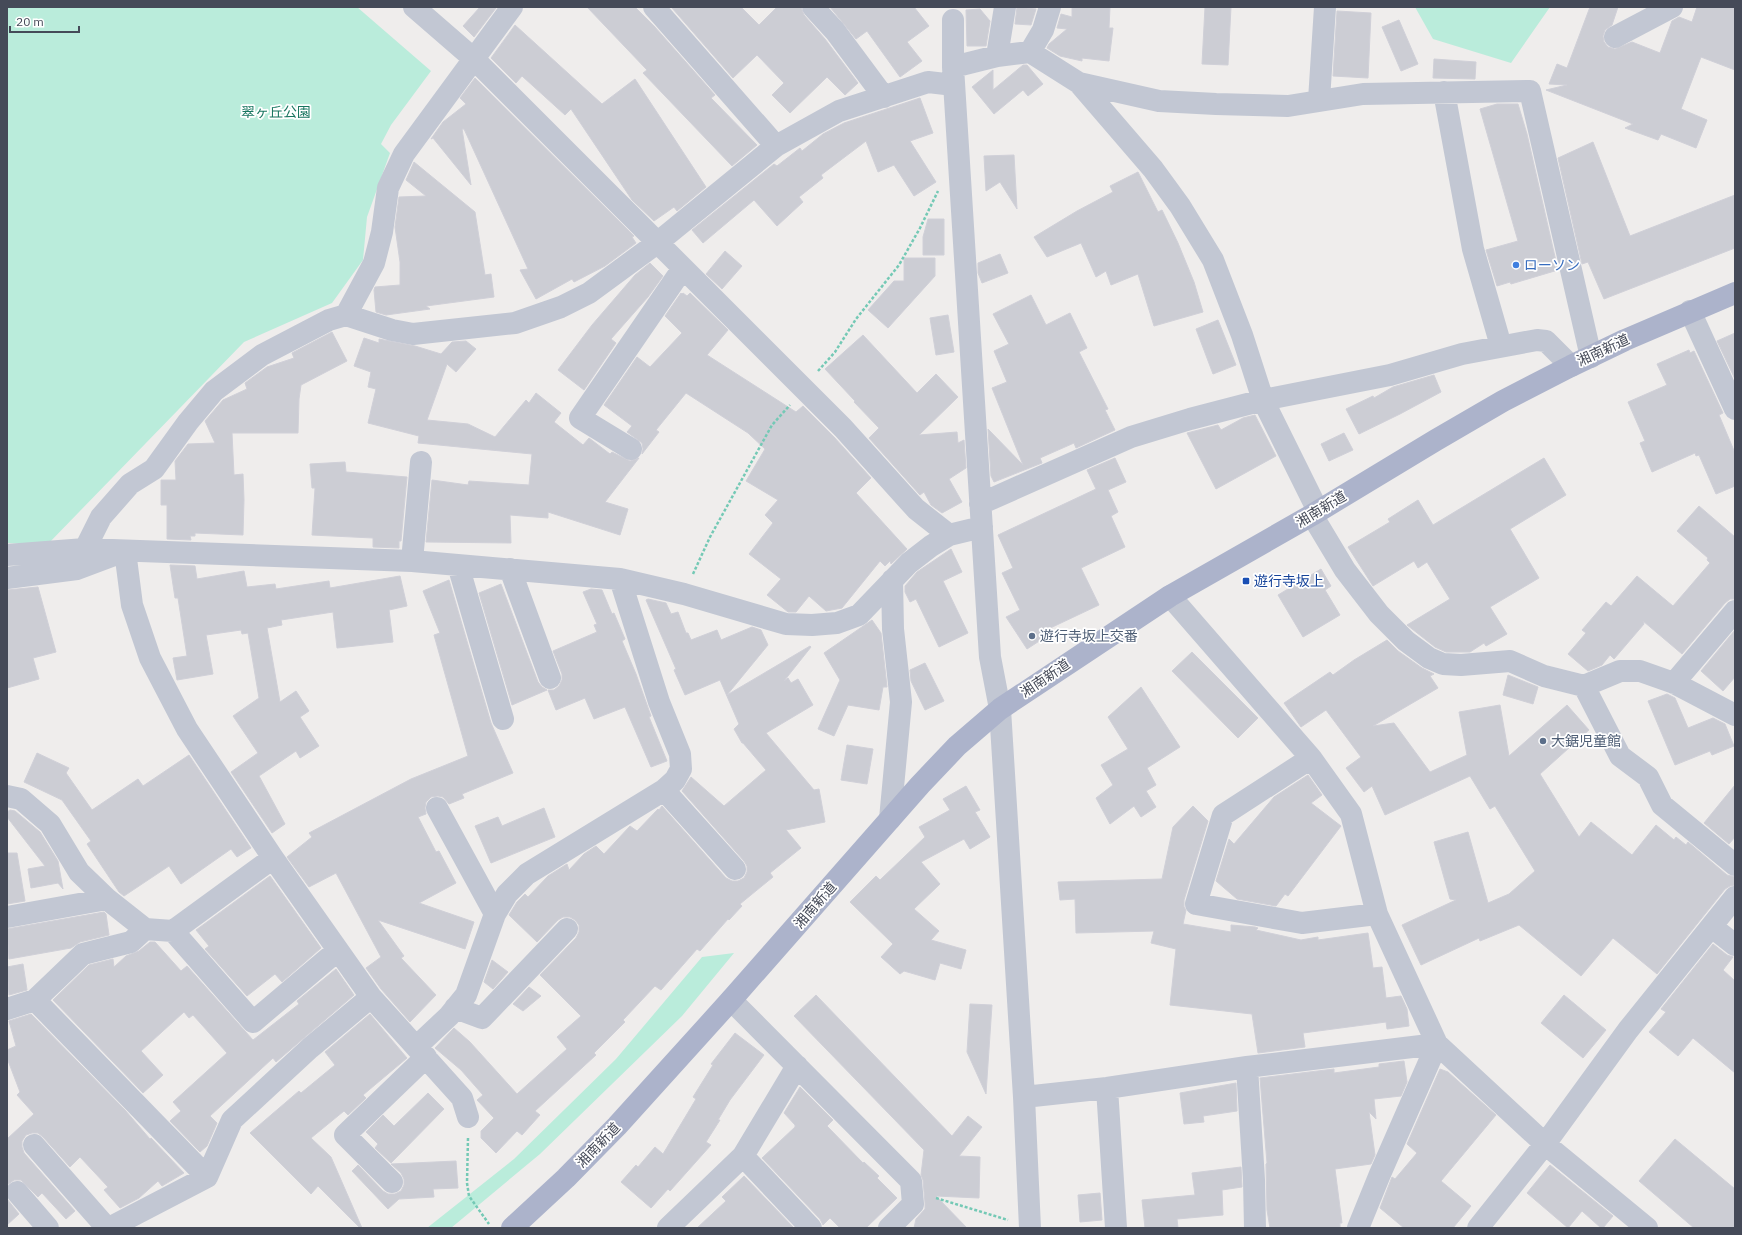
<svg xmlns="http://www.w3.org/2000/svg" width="1742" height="1235" font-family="'IBM Plex Sans','Noto Sans JP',sans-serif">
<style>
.green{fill:#baecdb}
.building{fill:#cccdd4;stroke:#d0d0d8}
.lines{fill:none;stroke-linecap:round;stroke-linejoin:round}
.path{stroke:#74c9b5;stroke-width:2.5;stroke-dasharray:3 2;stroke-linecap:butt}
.minor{stroke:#c2c7d3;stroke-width:22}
.major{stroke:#acb3cb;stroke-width:22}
.shop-dot{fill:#3f7fe0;stroke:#fff;stroke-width:1.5}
.transit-dot{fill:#1a4fb4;stroke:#fff;stroke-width:1.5}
.service-dot{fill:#5c6f8a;stroke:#fff;stroke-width:1.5}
.labels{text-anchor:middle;stroke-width:3.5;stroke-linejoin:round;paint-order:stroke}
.park-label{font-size:14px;fill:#197660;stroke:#fff}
.shop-label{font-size:14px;fill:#366cbe;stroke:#fff;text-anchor:start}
.street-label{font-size:14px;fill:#454a58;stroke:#fff}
.transit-label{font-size:14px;fill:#164399;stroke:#fff;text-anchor:start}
.service-label{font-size:14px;fill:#4e5e75;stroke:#fff;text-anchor:start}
</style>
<rect width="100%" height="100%" fill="#efedec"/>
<path class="green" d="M7,7H357L431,71L391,125L381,144L390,153L367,217L363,260L332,303L244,342L47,545L7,543Z
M1415,7H1550L1511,63L1433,39Z
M734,953L682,1016L540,1154L451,1228H427L514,1159L616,1059L702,957Z"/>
<path class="building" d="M480,7L496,8L474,37L463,26Z
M587,7H635L654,26L715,95L711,98L757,145L732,166L643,73L647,70Z
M673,7H741L759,25L777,7H801L804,15L825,39L858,83L845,95L827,77L790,113L772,95L784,83L757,55L733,78L672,8Z
M830,7H914L929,26L907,42L922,61L900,77L867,31L856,39Z
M1017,7L1036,9L1031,25L1015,24Z
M1072,7H1110L1109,28H1113L1109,61L1082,58V61L1060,56L1047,48L1049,44L1067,29L1057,28L1061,14L1072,17Z
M1205,7H1231L1228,65L1202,64Z
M1590,7H1618L1612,25L1605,30L1603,36L1604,42L1608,47L1615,49L1632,42L1660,53L1672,21L1679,17L1692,22L1697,7H1735V70L1701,57L1681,109L1707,120L1696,148L1661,134L1658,140L1625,128L1633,124L1546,90L1567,85L1549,84L1557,64L1567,68Z
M980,9L990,21L986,46H967L966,10Z
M1337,11L1371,13L1368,78L1333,76Z
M1399,20L1418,64L1401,71L1382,27Z
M515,25L602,104L635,79L706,187L677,211L674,207L654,221L632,200L571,109L565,115L522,76L516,83L491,58Z
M1434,59L1476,62L1475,79L1433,78Z
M1023,65H1027L1043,84L1028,96L1023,90L994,114L972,87L993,70V90Z
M475,78L634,236L632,237L636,243L605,266L574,282L572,279L536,299L520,270L528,269L464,129H462L471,185L433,138L431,139L443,122L466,104L460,98Z
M920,98L933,133L910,141L936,182L914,196L894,165L878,172L866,141L821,175L823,178L799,197L803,202L777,226L754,200L703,243L692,230L774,164L777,166L800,148L802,151L823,134L844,123Z
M1497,104H1518L1527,134L1558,270L1511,284L1510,282L1497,286L1486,250L1518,241L1480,109Z
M1593,142L1630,236L1735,195V248L1604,299L1588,262L1582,264L1558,158Z
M1014,155L1017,209L1000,182L986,191L984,156Z
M414,162L475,212L485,275L491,274L494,297L426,306L430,309L386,315L376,312L374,290L375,287L400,285V262L395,227L399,197L426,196L406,180Z
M1138,172L1158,212L1162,210L1178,243L1194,282L1203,312L1154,326L1138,274L1111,285L1106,271L1096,277L1081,243L1047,257L1034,237L1077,211L1113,192L1110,186Z
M928,219H944V255H923V237Z
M725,251L742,266L722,289L706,274Z
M1000,254L1008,273L982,283L978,273V263Z
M904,258H935V276L888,328L868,310L894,281H904Z
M650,263L663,276L648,297L611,339L616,343L584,390L558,370L592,325L635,275Z
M681,293L682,294L683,293L687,296L690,293L728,330L707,355L796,412L803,406L834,437L871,478L856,493L907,549L891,564L890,561L885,566L880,561L842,608L826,611L809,596L796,612H788L767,595L781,579L749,554L773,523L765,515L778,500L746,481L765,449L748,433L686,393L656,430L659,432L642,454L643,449L642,443L627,432L632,426L604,405L637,357L650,367L682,333L665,316Z
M1031,295L1046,325L1070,313L1087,348L1079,352L1108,409L1105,410L1115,430L1076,448L1074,443L1040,458L1042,463L994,482L991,476L988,429L1023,465L992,388L1007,382L994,351L1009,344L993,314Z
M948,315L954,352L936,355L930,318Z
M1218,320L1236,365L1213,374L1196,329Z
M332,332L347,361L301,385L299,399L298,433H232L234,475L243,474L244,500L243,535L195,533V536H190L191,540L167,539V505H161V480H176L175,461L188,444L215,443L205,421L223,400L247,389L245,383L267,367L294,358L292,353Z
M1735,333V379L1717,341Z
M863,335L917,393L936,374L958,397L919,435L957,432L958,443L964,440L966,468L949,479L962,502L942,513L931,505L924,492L920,495L869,438L879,428L854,402L855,401L825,369Z
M364,338L379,343V339L415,346L441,354L452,342L466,341L476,349L456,372L447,364L427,420L468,424L495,437L526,400L529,403L536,393L561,413L554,422L583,445L589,438L610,454L612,452L630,461L639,458L605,502L628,509L620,535L548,512V518L510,515L511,543L426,542L432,480L468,485L469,481L529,485L532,454L418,443L419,436L368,423L376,389L368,387L371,372L354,366Z
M1689,350L1690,353L1694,351L1723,413L1719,415L1735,453V486L1716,494L1699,455L1696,456L1695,453L1652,472L1640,443L1645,441L1628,402L1667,385L1657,364Z
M1434,375L1441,392L1400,414L1359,434L1346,409L1373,396L1374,398L1393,387Z
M1255,415L1276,456L1216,489L1187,433L1218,425L1221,430L1243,418Z
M1344,433L1353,450L1329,461L1321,444Z
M1115,458L1126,482L1108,490L1118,512L1111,516L1125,547L1081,568L1099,605L1044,631L1047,636L1027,649L1006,617L1020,610L1002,573L1013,568L998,535L1096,489L1087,470Z
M1544,458L1566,495L1510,529L1539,578L1490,607L1507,634L1486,646L1484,643L1470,652H1446L1435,647L1407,625L1450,599L1427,562L1418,568L1414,561L1373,586L1348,547L1390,522L1388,519L1418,500L1433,525Z
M345,462L346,472L407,477L401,541H399V548L373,547V538L312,535L315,488H312L310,464Z
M1699,506L1735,537V599H1730L1725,603L1682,654L1643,621L1644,624L1614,659L1610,655L1602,665L1588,671L1568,654L1586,633L1582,630L1606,602L1611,606L1637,576L1673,606L1710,563L1707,560L1708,558L1677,531Z
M951,549L962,572L943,581L968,633L939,647L916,599L910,602L905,592V586L917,572Z
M170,565L195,566L197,579L244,571L247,587L275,584L276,589L329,581L330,588L400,576L407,606L389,610L393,642L337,648L333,612L281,620L282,625L267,628L280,702L296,691L309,711L300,717L319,746L300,758L296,751L259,776L285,824L272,833L231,772L258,753L233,716L259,698L248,633L242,634L241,630L206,635L213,674L177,680L173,658L187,656L178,598H175Z
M1321,569L1331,586L1325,590L1340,615L1303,637L1278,595Z
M449,580L491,723L513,773L462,794L464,798L449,804L443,797L438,796L431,797L426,802L425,808L426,814L418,817L436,852L439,851L456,883L419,903L474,922L465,949L378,920L404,956L401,958L436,995L410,1022L381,989L366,968L381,957L336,873L309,887L287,857L312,837L309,833L411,779L468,756L434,635L440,633L423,591Z
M501,584L538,682L542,687L547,690L512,705L479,593Z
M38,587L56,652L33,658L39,679L7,688V590Z
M591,589L602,590L612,614L614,613L625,639L622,641L636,674L651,716L649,717L667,761L651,767L625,707L594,719L585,698L556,710L548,690H554L559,686L562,680V674L553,651L597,632L594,625L597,624L583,592Z
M648,599L666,603L671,614L678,612L686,633H688L691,640L717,630L721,640L752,627L761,630L768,645L727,695L810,646L811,647L784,681L788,678L791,683L798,679L813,705L766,733L814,790L819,789L825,822L786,830L801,848L770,873L773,877L740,904L742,906L729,920L728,919L700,951L697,949L661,990L655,986L623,1020L625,1022L594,1053L596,1055L535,1111L540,1115L522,1135L517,1131L496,1153L481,1138V1131L494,1118L477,1100L483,1095L461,1070L435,1048L454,1028L470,1042L517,1094L567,1049L557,1037L581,1016L540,975L576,938L579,932V925L575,920L570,917H563L558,920L537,942L509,915L517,902L525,894L528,897L548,876L567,864L569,870L584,854L596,846L604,854L630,826L637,831L658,809L659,810L662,806L726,878L732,881H738L744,878L747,872V866L744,861L682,791L691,777L724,806L766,770L743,743H742L734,729L739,724L720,680L685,695L674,670L676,669L646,600Z
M872,620L881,633L887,687H883L879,710L848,705L834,736L818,729L840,680L824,653Z
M1735,630V677L1723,691L1701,671Z
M1387,640L1398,651L1422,668L1434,674L1430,676L1438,688L1373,726L1394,723L1430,772L1467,755L1459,712L1500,705L1509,756L1567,705L1589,730L1540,774L1579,837L1591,822L1632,855L1656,825L1674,840L1676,837L1686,845L1688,842L1727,875L1735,877V885L1730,886L1725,889L1657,974L1613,938L1581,976L1519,925L1480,941L1479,938L1421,965L1402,925L1456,900L1450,899L1434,842L1468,832L1488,903L1509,894L1535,871L1495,806L1490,809L1470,776L1385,815L1372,786L1364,792L1346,768L1361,757L1326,710L1301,727L1284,703L1330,672L1333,675L1354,660Z
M1192,652L1258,718L1238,738L1172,671Z
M925,663L944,701L925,710L911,681L910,670Z
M1508,675L1538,687L1533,704L1503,695Z
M1141,687L1180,747L1147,768L1156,785L1146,791L1156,807L1141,817L1134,806L1110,824L1096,798L1113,785L1101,765L1128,749L1108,717Z
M1667,694L1675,698L1688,728L1713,718L1725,724L1734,746L1712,755L1710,751L1675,765L1648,701Z
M847,745L873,749L867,784L841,780Z
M37,753L69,768L66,773L92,810L138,779L143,786L189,755L251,848L237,857L231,849L181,884L169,866L124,896L119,892L87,844L91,841L62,800L24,782Z
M1308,775L1322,795L1311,803L1341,826L1288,896L1285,894L1276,906L1237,899L1216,881L1229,839L1234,844L1274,797Z
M1735,785V837L1729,844L1704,823Z
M966,786L980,810L975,812L990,837L970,849L964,839L921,862L940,884L914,909L939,931L931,940L966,950L961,969L940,963L935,980L904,971L900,974L881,957L893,944L850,902L876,876L880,880L925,837L919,827L950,810L943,799Z
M1193,806L1208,821L1184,900V907L1186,910L1183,924L1231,932V925L1255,927L1258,928L1256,930L1301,940L1318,937V940L1368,933L1373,968L1382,967L1386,998L1401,996L1407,1009L1409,1026L1387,1029L1386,1022L1303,1033L1305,1047L1258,1053L1252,1014L1170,1005L1176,949L1151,943L1154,931L1076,933L1075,899L1060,900L1058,882L1162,879L1173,827Z
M544,808L555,837L491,863L475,826L498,817L502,826Z
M10,810L15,811L40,832L58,861L63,889L58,883L31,888L28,869L45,866L7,817V812Z
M7,853H17L25,901L7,904Z
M270,876L321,948L282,982L275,974L247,996L205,949L209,946L196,930Z
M104,912L106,914L109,935L80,942L71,948L9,959L7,929Z
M150,942H155L181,971L187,966L253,1040L299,1004L297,1001L336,969L354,995L276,1062L273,1058L210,1116L217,1123L207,1146L200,1152L170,1121L181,1111L173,1102L227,1053L193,1015L189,1018L184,1012L141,1051L163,1075L143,1093L53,1000L89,965L113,959L114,967L126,956L139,951Z
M1713,944L1727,955L1733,957L1723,970L1735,981V1073L1693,1038L1678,1056L1649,1032L1666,1012L1661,1009Z
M492,960L508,972L493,989L484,982Z
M23,964L27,990L9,995L7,967Z
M529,987L541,996L523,1011L513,1004Z
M816,995L952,1136L968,1116L982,1127L959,1156L980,1157L979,1198L936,1196L967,1228H914L916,1219L925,1209V1203L923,1180L921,1175L924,1150L794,1016Z
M1564,995L1606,1030L1583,1058L1541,1023Z
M970,1004L992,1005L986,1094L967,1052Z
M31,1014L125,1110L150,1139L151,1138L184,1173L162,1186L158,1181L139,1198L120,1208L104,1190L108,1187L80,1157L70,1167L43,1137L38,1133H32L26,1135L22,1141V1147L24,1153L75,1211L66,1219L42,1193L38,1197L21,1180H14L7,1185V1139L34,1114L17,1095L20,1092L7,1058V1050L16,1046L9,1021Z
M370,1014L407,1058L363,1095L366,1098L348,1115L344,1111L311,1138L331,1157L362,1228H360L318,1186L311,1194L250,1133L299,1091L301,1093L335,1065L325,1052Z
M735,1033L764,1055L730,1100L718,1120H720L706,1142L711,1145L670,1191L668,1189L651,1208L621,1182L636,1165L638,1167L655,1147L663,1154L696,1099L693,1097L713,1065L711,1064Z
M1404,1061L1407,1082L1401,1096L1374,1099L1376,1119L1369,1112L1375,1155L1371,1164L1335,1169L1342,1223H1340V1228H1270L1267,1210L1266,1164L1267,1163L1260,1078L1334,1069V1073L1379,1067V1064Z
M1440,1069L1448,1072L1496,1115L1441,1181L1471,1206L1453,1228H1404L1380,1208L1392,1177L1395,1179L1417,1153L1407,1144Z
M1236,1083L1237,1111L1203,1116L1204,1122L1184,1124L1180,1093Z
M800,1087L833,1120L827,1126L863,1163L864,1162L879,1176L877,1178L897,1198L866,1228H840L830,1218L823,1225L820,1219L762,1158L795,1127V1125L784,1113Z
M428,1093L444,1109L391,1163L375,1148L378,1144L366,1132L383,1115L394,1126Z
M1675,1139L1735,1189V1228H1694L1639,1181Z
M456,1161L458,1188L433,1189L434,1197L399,1199L388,1209L352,1171L358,1165L383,1191L388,1194H395L401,1191L404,1185V1179L401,1173L391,1164Z
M1550,1165L1613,1216L1603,1228H1601L1582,1211L1568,1228L1527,1193Z
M1241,1167L1242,1187L1222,1190L1223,1215L1177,1219L1178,1228H1145L1142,1200L1195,1195L1192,1173Z
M744,1176L794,1228H697L726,1201L722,1197Z
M1100,1193L1102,1220L1080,1222L1078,1195Z
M7,1199L19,1214L7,1225Z"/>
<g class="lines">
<path class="path" d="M818,371L835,352L856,319L899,265L920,228L938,191
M693,574L710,537L772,425L790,405
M468,1138L467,1183L469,1196L489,1224
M936,1198L1008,1220"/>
<path class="minor" d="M414,7L474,59L843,428L916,509L949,535
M654,7L776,146
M813,7L835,31L884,97
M953,20V67L990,657L1000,709L1024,1097L1030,1228
M1615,37L1672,7
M1030,52L1043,30L1050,7
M997,56L1005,7
M953,67L997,56L1030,52L1079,83L1159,101L1216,104L1288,106L1363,94L1530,91L1591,357
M1079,83L1153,169L1180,206L1213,260L1242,335L1263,400L1318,511
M1444,92L1473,249L1501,346
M1319,100L1325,7
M1690,311L1735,409
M346,315L392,330L413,334L515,323L561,307L589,293L657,243L776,146L839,111L928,82L954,85
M631,449L580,418L683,268
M980,504L1131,437L1190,419L1263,400L1390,375L1462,354L1537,340L1546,341L1571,366
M1312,515L1345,570L1379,614L1406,641L1429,658L1443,664L1461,665L1510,661L1544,676L1584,686L1620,671H1640L1674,683L1735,715
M85,549L101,517L130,484L154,469L188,422L214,391L262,355L329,320L346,315L374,263L382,232L388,188L404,154L512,7
M7,555L85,549L412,561L620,579L684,594L786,624L812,625L837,623L859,615L909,563L931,546L949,535L982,527
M412,561L421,462
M458,565L503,719
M510,569L550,678
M7,578L77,569L125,551L132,605L150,658L187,729L273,858L371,997L462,1098L468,1117
M1170,596L1311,758L1351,814L1377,914L1437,1044L1545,1144L1647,1228
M1674,683L1735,611
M1584,686L1620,756L1648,777L1662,805L1735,865
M1311,758L1223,815L1196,904L1302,923L1377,914
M664,790L735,869
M7,796L21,799L50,824L79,872L107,899L145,929L173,931L273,858
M437,808L495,914
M890,819L901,702L893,629L892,580
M7,917L107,899
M1712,927L1735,945
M173,931L253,1022L337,951
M35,1000L207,1177
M731,1000L911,1181L913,1204L889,1228
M455,1008L482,1018L567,929
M7,1009L35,1000L83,954L131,942L145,929
M416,1047L449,1016L466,995L495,914L507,894L527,874L664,790L675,780L681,769L680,754L659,702L620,579
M1247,1067L1254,1180L1255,1228
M1107,1088L1116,1228
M1024,1097L1107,1088L1247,1067L1437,1044
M34,1145L107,1228
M743,1156L811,1228
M392,1182L345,1135L426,1057
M17,1192L48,1228
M109,1228L207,1177L232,1120L310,1048L371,997
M668,1228L743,1156L797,1066
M1358,1228L1380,1174L1437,1044
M1478,1228L1545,1144L1628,1030L1735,897"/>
<path class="major" d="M512,1228L566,1178L617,1126L731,1000L920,785L957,746L1000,709L1170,596L1312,515L1436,440L1503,401L1571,366L1625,340L1735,293"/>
</g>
<circle class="shop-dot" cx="1516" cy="265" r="4"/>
<rect class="transit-dot" x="1242" y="577" width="8" height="8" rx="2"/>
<g class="service-dot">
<circle cx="1032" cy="636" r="4"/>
<circle cx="1543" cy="741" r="4"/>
</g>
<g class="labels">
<g class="park-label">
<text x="276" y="117">翠ヶ丘公園</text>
</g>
<g class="shop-label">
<text x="1524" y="270">ローソン</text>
</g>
<g class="street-label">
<text transform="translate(1603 350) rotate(-25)" y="5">湘南新道</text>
<text transform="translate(1321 509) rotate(-31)" y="5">湘南新道</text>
<text transform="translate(1045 678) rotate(-34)" y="5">湘南新道</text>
<text transform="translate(815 905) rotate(-49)" y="5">湘南新道</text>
<text transform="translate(598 1145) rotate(-46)" y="5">湘南新道</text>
</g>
<g class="transit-label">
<text x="1254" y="586">遊行寺坂上</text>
</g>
<g class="service-label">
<text x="1040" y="641">遊行寺坂上交番</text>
<text x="1551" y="746">大鋸児童館</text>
</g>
</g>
<rect width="1742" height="1235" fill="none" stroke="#454a58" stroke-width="16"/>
<path d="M10 26v6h69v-6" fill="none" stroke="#454a58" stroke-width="2"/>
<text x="16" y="26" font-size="12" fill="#454a58" stroke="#ffffff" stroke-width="3" paint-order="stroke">20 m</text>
</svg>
